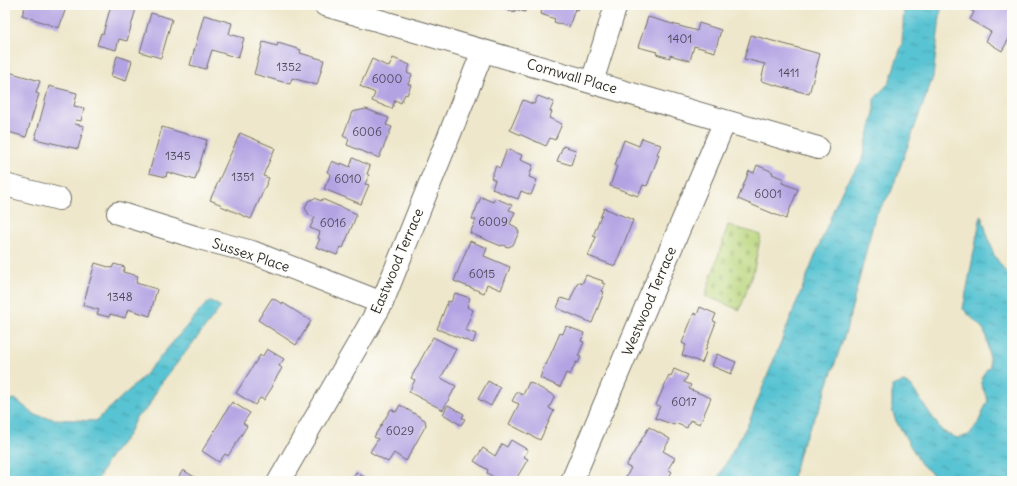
<svg xmlns="http://www.w3.org/2000/svg" width="1017" height="486" font-family="Delius,sans-serif">
<style>
.cemetery{fill:url(#cemetery-stones);stroke:#728054}
.water{fill:url(#water-ripples);stroke:#42777e}
.building{fill:#b3a3e3}
.lines{fill:none;stroke-linecap:round;stroke-linejoin:round}
.street-casing{stroke:#6f6d63;stroke-width:24}
.street{stroke:#fff;stroke-width:22}
.labels{text-anchor:middle;stroke-width:3;stroke-linejoin:round;paint-order:stroke}
.number-label{font-size:12px;fill:#4d4959}
.street-label{font-size:14px;fill:#2b2b2b;stroke:#fdfcf7}
</style>
<defs>
<pattern id="cemetery-stones" width="16" height="16" patternUnits="userSpaceOnUse"><rect width="16" height="16" fill="#bad67c"/><path d="M2 7V4a2 2 0 0 1 4 0v3zM10 15v-3a2 2 0 0 1 4 0v3z" fill="#a0b86b"/></pattern>
<pattern id="water-ripples" width="26" height="14" patternUnits="userSpaceOnUse"><rect width="26" height="14" fill="#58c3d2"/><path d="M2 4q2-2 4 0t4 0M15 11q2-2 4 0t4 0" fill="none" stroke="#499fab"/></pattern>
</defs>
<rect width="100%" height="100%" fill="#fdfcf7"/>
<filter id="ink" filterUnits="userSpaceOnUse"><feTurbulence type="fractalNoise" baseFrequency=".025" numOctaves="2"/><feDisplacementMap in="SourceGraphic" scale="8" xChannelSelector="R" yChannelSelector="G"/><feConvolveMatrix kernelMatrix="1 2 1 2 8 2 1 2 1" color-interpolation-filters="sRGB"/></filter>
<filter id="wash" filterUnits="userSpaceOnUse"><feTurbulence type="fractalNoise" baseFrequency=".012" numOctaves="4" result="noise"/><feDisplacementMap in="SourceGraphic" scale="16" xChannelSelector="R" yChannelSelector="G"/><feGaussianBlur stdDeviation="0.9" result="paint"/><feColorMatrix in="noise" values="0 0 0 0 0 0 0 0 0 0 0 0 0 0 0 0 0 1.4 0 .05"/><feComposite in="paint" operator="in"/></filter>
<g filter="url(#wash)">
<rect width="100%" height="100%" fill="#eee7cb"/>
<path class="cemetery" d="M728,225L761,235L754,269L740,310L705,296Z"/>
<path class="water" d="M904,5H940L941,8L933,77L891,192L875,216L846,331L820,407L801,446L792,481H716L749,422L835,206L845,185L861,163L874,113V99L889,83L902,44Z
M981,215L994,255L1012,281V481H939L938,479L921,464L896,421L892,410V386L904,382L911,386L942,431L957,438L969,435L978,423L988,400C981,385 977,379 990,366L987,340L984,330L963,309Z
M211,301L221,307L159,386L147,409L136,417L128,435L109,458L97,481H5V401L15,399L35,415L54,419L96,421L142,378L205,305Z"/>
<g id="blocks">
<path class="building" d="M26,5H67L59,28L22,15Z
M111,5H137L127,41L119,39L116,50L97,45L101,33L103,34Z
M502,5H527L525,12L515,9V12L501,8Z
M542,5H580L578,10L575,9L569,27L554,22L555,19L541,14L542,10L541,9Z
M972,5H1012V36L1011,35L1002,51L986,41L991,32L970,20L974,12L969,9Z
M151,13L172,19L161,58L140,52Z
M204,15L232,23L229,34L244,38L238,58L212,50L206,69L190,65Z
M648,17L697,31L699,23L721,30L715,52L694,46L690,61L670,55V58L656,54L657,52L638,47Z
M751,35L820,54L809,94L761,81L765,64L744,59Z
M263,42L277,46L278,43L301,50L300,53L324,60L317,85L292,78L290,84L254,74Z
M117,56L132,61L126,81L111,76Z
M393,58L410,65L407,73L412,75L408,84L411,85L407,95L405,94L401,103L395,100L392,109L372,101L375,93L360,86L372,59L389,67Z
M5,71L40,81L36,93L39,94L26,137L5,131Z
M49,86L77,93L74,106L84,108L81,121L76,120L75,124L84,126L78,149L35,139Z
M538,96L554,102L550,111L552,112L549,118L562,124L555,140L550,138L546,146L510,130L523,100L533,104H534Z
M366,109L389,118L386,125L392,127L379,158L347,145L349,139L343,136L352,112Z
M162,127L207,140L195,180L167,172L166,177L149,173Z
M240,133L275,148L263,176L269,178L251,219L221,206L222,205L210,200Z
M642,138L661,145L657,154L659,155L647,186L643,185L638,196L610,186L617,166L615,165L624,140L639,146Z
M563,146L576,150L571,165L557,161Z
M507,149L522,155L520,160L533,165L529,177L537,180L531,195L521,191L518,199L492,189L495,180L491,178L496,166L500,168Z
M353,158L370,166L367,174L369,175L365,184L369,185L361,204L324,189L331,174L327,172L332,161L341,165V163L350,167Z
M757,165L773,172L772,174L784,179L782,183L798,189L786,219L738,199L749,171L754,173Z
M481,197L493,202L495,198L512,205L509,210L515,212L510,224L516,227L519,232L513,245L508,247L502,245L501,246L470,233L476,220L472,219Z
M315,198L321,201L322,199L357,214L343,248L340,247L337,255L316,247L320,239L318,238L320,232L310,228L315,217L309,215L305,208L308,201Z
M604,208L633,220L615,266L588,256L596,237L593,236Z
M470,241L487,248L484,256L510,267L501,290L487,284L484,293L454,281Z
M95,263L112,268L114,264L125,267L123,272L138,276L136,283L157,289L150,316L128,309L125,318L110,314L109,317L97,314L99,310L83,305Z
M586,275L603,281L602,283L605,284L601,291L604,292L592,323L557,308L561,298L570,301L578,282L582,284Z
M455,293L470,298L467,307L473,310L465,330L476,334L473,343L437,329L448,301L451,302Z
M272,298L283,304V303L311,321L296,345L258,320Z
M700,307L716,314L713,321L716,322L705,351L706,352L702,363L682,355L686,345L682,343L694,313L697,315Z
M566,326L584,333L581,341L584,342L578,356L581,357L578,363L576,362L570,375L566,373L560,387L540,378L545,364L546,365L560,333L563,334Z
M433,337L456,349L441,378L456,386L443,410L409,392L415,380L411,378Z
M267,349L284,359L279,366L282,368L272,385L273,386L264,400L260,398L255,405L236,393L260,355L262,357Z
M717,354L736,362L731,374L712,366Z
M674,369L688,375L684,382L691,385L689,389L711,398L700,424L690,420L687,428L675,423L674,425L655,418L660,406L656,405L669,375L671,376Z
M488,381L500,388L491,406L478,399Z
M529,382L555,396L549,408L554,411L540,440L509,424L519,404L512,401L517,392L523,395Z
M232,402L250,413L243,423L247,426L228,456L225,454L219,462L202,451Z
M400,405L425,420L426,425L406,461L394,453L388,462L370,452L378,439L374,437L391,409L396,412Z
M448,405L464,414L462,418L465,419L461,425L443,414Z
M649,427L670,439L663,451L675,458L668,469L672,472L666,481H633L626,477L631,468L626,466Z
M511,440L528,450L524,457L528,459L516,479L513,478L511,481H500L487,473L488,470L474,461L483,448L495,456L502,444L507,447Z
M183,470L201,481H176Z
M356,472L371,481H351Z"/>
</g>
</g>
<g filter="url(#ink)">
<use href="#blocks" fill-opacity="0" stroke="#6f6d63" stroke-width="1"/>
<g class="lines">
<defs>
<path id="street" d="M325,5L818,148
M592,82L616,5
M5,185L59,199
M118,213L195,237L252,252L382,303
M279,481L382,303L483,51
M572,481L725,121"/>
</defs>
<use href="#street" class="street-casing"/>
<use href="#street" class="street"/>
</g>
</g>
<g class="labels">
<g class="number-label">
<text x="680" y="43">1401</text>
<text x="289" y="71">1352</text>
<text x="789" y="77">1411</text>
<text x="387" y="83">6000</text>
<text x="367" y="136">6006</text>
<text x="178" y="160">1345</text>
<text x="243" y="181">1351</text>
<text x="348" y="183">6010</text>
<text x="768" y="198">6001</text>
<text x="493" y="226">6009</text>
<text x="333" y="227">6016</text>
<text x="482" y="278">6015</text>
<text x="120" y="301">1348</text>
<text x="684" y="406">6017</text>
<text x="400" y="435">6029</text>
</g>
<g class="street-label">
<text transform="translate(572 76) rotate(16)" y="5">Cornwall Place</text>
<text transform="translate(251 255) rotate(18)" y="5">Sussex Place</text>
<text transform="translate(397 261) rotate(-67)" y="5">Eastwood Terrace</text>
<text transform="translate(649 301) rotate(-67)" y="5">Westwood Terrace</text>
</g>
</g>
<rect width="1017" height="486" fill="none" stroke="#fdfcf7" stroke-width="20"/>
</svg>
